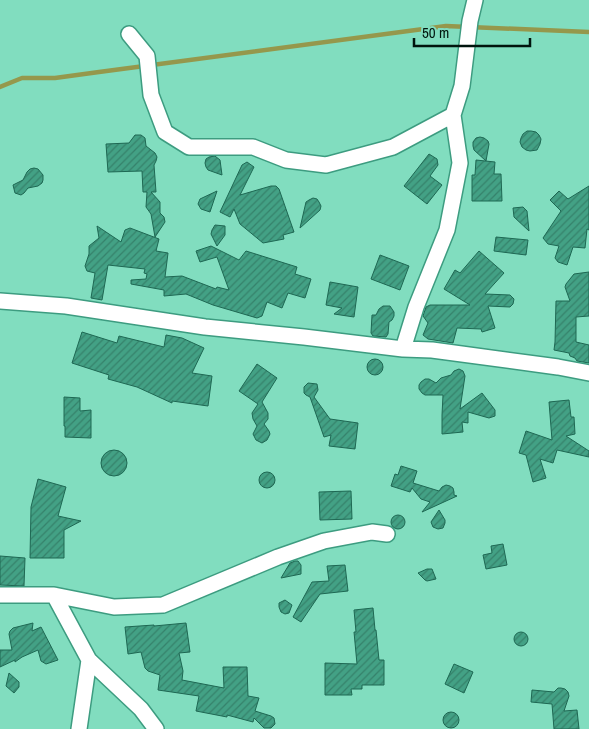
<svg xmlns="http://www.w3.org/2000/svg" width="589" height="729" font-family="'Archivo Narrow',sans-serif">
<style>
.lines{fill:none;stroke-linecap:round;stroke-linejoin:round}
.stream{stroke:#95984c;stroke-width:4.5}
.building{fill:url(#building-hatch);stroke:#1e6853}
.minor-casing{stroke:#3d9c80;stroke-width:18}
.minor{stroke:#fff;stroke-width:15}
</style>
<defs>
<pattern id="building-hatch" width="6" height="6" patternUnits="userSpaceOnUse" patternTransform="scale(1.25)"><rect width="6" height="6" fill="#43a185"/><path d="M-1 1l2-2M0 6l6-6M5 7l2-2" fill="none" stroke="#36826b"/></pattern>
</defs>
<rect width="100%" height="100%" fill="#81ddbf"/>
<g class="lines">
<path class="stream" d="M0,87L22,78H55L99,72L446,26L589,32"/>
</g>
<path class="building" d="M527,131H531L536,132L539,135L541,139L540,144L537,150L530,151L526,150L522,147L520,142L521,138L523,134Z
M135,135H141L145,138L146,146L155,153L157,157L156,161L154,165L156,192H151L160,202V213L164,217L165,222L155,237L151,214L146,207L147,192H143L142,171L108,172L106,144L129,143Z
M480,137L484,138L488,141L489,144L486,161L474,150L473,146V142L476,138Z
M429,154L437,159L438,165L430,176L442,185L427,204L404,186Z
M209,157L215,156L220,160L222,175L208,170L206,167L205,163L206,159Z
M476,160L495,162L494,174H501L502,201H472V175H475Z
M247,162L254,167L240,195L271,186H276L279,189L294,232L283,235L284,239L263,243L240,224L234,209L230,217L220,212L242,165Z
M34,168L38,169L43,175V180L42,183L38,186L28,188L24,193L21,195L15,193L13,185L23,180L27,172L30,169Z
M589,186V230L587,229L585,248L573,247L567,265L558,262L555,258L559,246L548,244L543,238L561,211L550,200L559,191L568,199Z
M217,191L210,212L201,209L198,204L200,199Z
M313,198L317,199L319,202L321,206L320,210L300,228L306,202L309,200Z
M523,207L527,211L529,231L514,217L513,208Z
M215,225L225,226V235L217,246L211,234L212,230Z
M97,226L121,242L125,230L130,228L159,239L156,251L168,253L165,277L182,276L216,289L217,287L229,290L217,257L200,262L196,251L211,246L239,260L246,251L297,267L295,274L311,279L305,298L288,293L282,308L267,302L262,316L257,318L213,305L186,294L164,296V290L131,284V280L146,279L147,274L144,273L145,269L108,265L102,300L91,298L95,273L87,271L85,266L89,254V246L99,238Z
M496,237L528,240L526,255L494,251Z
M479,251L504,273L485,294L510,295L514,299L513,304L510,307L488,306L495,328L482,332L481,329L457,328L453,343L428,339L423,335L428,323L423,316L426,307L430,305H470L444,289L455,270L460,273Z
M380,255L409,266L400,290L371,279Z
M589,272V316L576,317V342L589,345V363L577,361L575,358L570,356L569,353L554,350L555,342L556,301H570L565,287L566,284L574,274Z
M330,282L358,287L354,317L334,314L342,308L326,305Z
M383,306H390L394,312V316L392,320L389,322L388,334L386,337L373,336L371,333L372,315H376L379,309Z
M82,332L117,343L119,336L164,347L166,335L182,338L204,348L192,373L212,376L208,406L172,401V403L137,387L108,379L109,375L72,363Z
M367 367a8 8 0 1 1 16 0a8 8 0 1 1-16 0Z
M257,364L277,378L262,402L268,413V419L264,424L269,431L270,434L267,440L262,443L256,440L253,434L257,426L253,419L252,413L258,404L239,391Z
M459,369L463,371L465,376L460,409L482,393L495,410V416L489,418L468,412V423L462,422L463,432L442,434V415L443,395H425L422,393L419,389V385L421,382L425,379H429L436,383L441,378L451,375L454,371Z
M308,383L317,384L318,390L314,397L330,419L358,423L355,449L329,446L331,435L324,437L310,397L306,395L304,393V387Z
M64,397L80,398V411L91,410V438L65,437V426H64Z
M569,400L571,417H574L575,434L566,436L589,451V457L557,450L553,463L540,459L546,478L533,482L526,455L519,453L526,431L552,440L549,402Z
M101 463a13 13 0 1 1 26 0a13 13 0 1 1-26 0Z
M401,466L417,471L413,483L439,491L442,487L446,485L450,486L453,488L454,492V495L457,496L422,512L430,502L421,499L412,488L410,492L391,486L395,474L398,475Z
M259 480a8 8 0 1 1 16 0a8 8 0 1 1-16 0Z
M38,479L66,487L58,516L81,521L64,530V558H30L31,507Z
M351,491L352,519L320,520L319,492Z
M439,510L445,520V523L443,528L438,529L433,527L431,522Z
M391 522a7 7 0 1 1 14 0a7 7 0 1 1-14 0Z
M503,544L507,565L486,569L483,555L492,553L491,546Z
M0,556L25,558L24,586L0,585Z
M295,561H298L301,565V574L281,578L290,563Z
M345,565L348,591L320,594L301,622L293,617L312,582L329,581L327,566Z
M427,569H432L436,579L427,581L425,580L418,573Z
M285,600L292,605L289,613L285,614L281,612L279,607V603Z
M373,608L375,630H376L379,660H384V685H362V689H351L352,695H325V663L357,664L354,632H356L354,610Z
M33,623L32,631L41,627L58,660L46,664L41,661L38,650L22,657L15,662V660L0,667V650H12L9,634L10,631L13,628Z
M186,623L190,652L179,653L183,671L182,680L224,688L223,667H247L248,696L259,698L255,711L271,716L274,718L275,724L271,728H264L254,718L253,722L227,715V717L196,711L199,696L158,690L160,675L148,671L145,668L141,652L128,654L125,627L154,625V626Z
M514 639a7 7 0 1 1 14 0a7 7 0 1 1-14 0Z
M454,664L473,672L464,693L445,684Z
M9,673L19,682V687L14,693L6,686Z
M558,688H561L565,689L568,692L569,696L564,711L577,710L579,729H554L552,704L531,702L532,690L554,692Z
M443 720a8 8 0 1 1 16 0a8 8 0 1 1-16 0Z"/>
<g class="lines">
<defs>
<path id="minor" d="M129,34L147,56L151,95L165,132L189,147H253L286,160L326,165L393,147L453,115L462,86L470,21L475,0
M0,301L66,306L205,327L304,337L403,349L432,350L558,367L589,373
M403,349L416,307L447,230L460,163L453,115
M0,595H54L114,607L163,605L278,557L324,541L372,532L387,534
M54,595L89,660L141,709L156,729
M79,729L89,660"/>
</defs>
<use href="#minor" class="minor-casing"/>
<use href="#minor" class="minor"/>
</g>
<path d="M414 38v8h116v-8" fill="none" stroke="#00140d" stroke-width="2.5"/>
<text x="422" y="38" font-size="15" fill="#00140d" stroke="#81ddbf" stroke-width="4" paint-order="stroke">50 m</text>
</svg>
